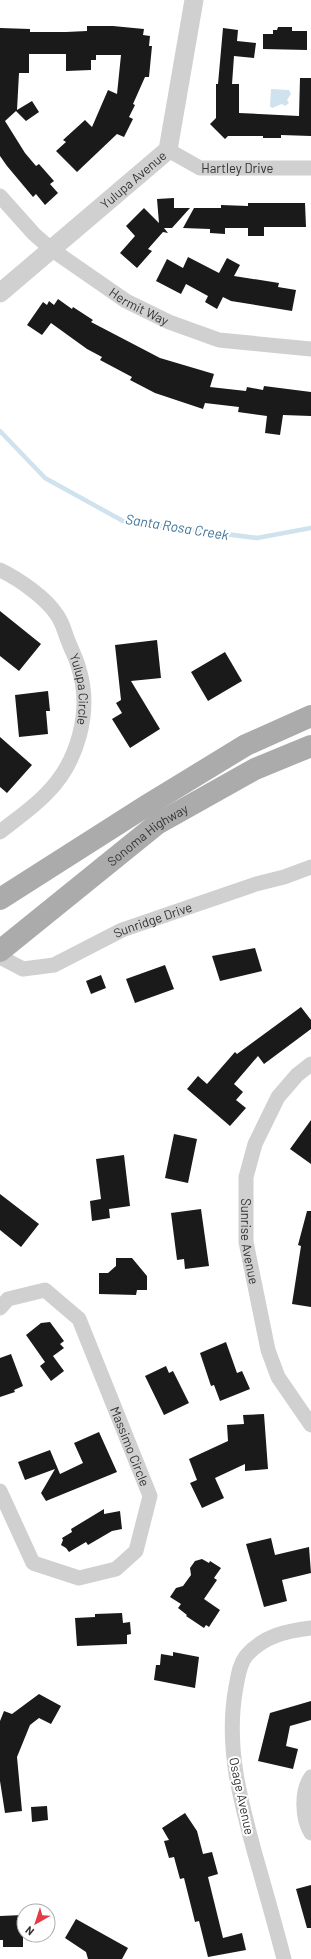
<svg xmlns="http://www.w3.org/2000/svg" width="311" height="1959" font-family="Barlow,sans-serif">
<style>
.water{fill:#cfe2ee}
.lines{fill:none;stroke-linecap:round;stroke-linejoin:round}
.stream{stroke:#cfe2ee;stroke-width:4.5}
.building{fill:#1a1a1a}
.minor{stroke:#d0d0d0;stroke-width:15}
.tertiary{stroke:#d0d0d0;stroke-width:19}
.primary{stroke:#ababab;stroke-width:22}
.labels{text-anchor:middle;stroke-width:4;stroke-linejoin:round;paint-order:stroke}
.street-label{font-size:13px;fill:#333;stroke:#fff}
.water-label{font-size:14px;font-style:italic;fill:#3f7597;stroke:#fff}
</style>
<rect width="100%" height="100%" fill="#fff"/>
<path class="water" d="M271,89L289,90L291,94L287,100L289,103L285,106L282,104L272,108L270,106Z"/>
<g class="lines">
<path class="stream" d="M0,431L45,478L123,521L257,538L311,528"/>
</g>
<path class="building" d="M87,26H113L144,29L143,35L150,36L149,46H152L149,77H145L133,104L135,105L129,117L133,119L124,137L117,134L77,172L56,151L66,142L63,140L85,120L92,127L108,90L117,94L121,55H96V60H91V70L66,71V54H29V73H19L17,110L32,101L39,112L26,121L16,111L5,121L25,153L36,166L39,164L54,181L50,184L58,193L45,205L36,194L33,197L7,166L0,156V28L30,29V32H66L87,31Z
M278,27H292V31H307V50L263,49V34H273V30H277Z
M223,28L238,30L237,41L256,43L254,58L234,56L232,84H239V113L299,116L300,78H311V136L281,135V138H263V136H228L225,139L210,124L216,118V84H218Z
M174,198V208H190L172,228H164L168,233L163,232L148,249L152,251L137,268L120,253L135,236L126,226L144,208L159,223L157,199Z
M248,203H305L306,227H264V236H248V228H225V234L210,233V229L183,228L194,208H221V205L248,206Z
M188,257L219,273L227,258L240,265L234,276L279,283L278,287L296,290L292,311L231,301L223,297L217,309L205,302L208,296L186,284L181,294L156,281L167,259L183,268Z
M58,299L72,309L73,307L93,320L91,322L160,358L214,374L210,387L246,391L247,387L263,390L264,386L311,392V416L283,415L280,435L265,433L267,416L238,412L239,407L205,403L203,409L155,393L130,380L132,377L100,360L102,357L87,349L51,323L42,335L27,325L43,302L47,305L49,301L54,305Z
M0,611L41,644L19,671L0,656Z
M157,640L161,678L131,681L160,729L130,748L112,719L122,713L116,703L121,700L115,645Z
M225,652L242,681L208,701L191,672Z
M48,691L50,711H46L48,734L19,737L15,695Z
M0,737L32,765L7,793L0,787Z
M255,948L262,971L220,981L212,956Z
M165,965L174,989L135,1003L126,979Z
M101,975L106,988L91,994L86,981Z
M301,1007L311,1020V1029L264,1064L258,1056L234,1084L243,1092L236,1100L246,1108L230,1126L187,1089L198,1076L207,1084L235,1052L237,1054Z
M311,1120V1164L290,1149Z
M174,1134L197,1139L188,1183L165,1178Z
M124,1155L130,1206L109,1209L110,1218L92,1221L90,1201L101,1199L96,1159Z
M0,1194L39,1224L21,1247L0,1230Z
M201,1209L209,1266L185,1269L184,1259L177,1260L171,1213Z
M307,1211H311V1307L292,1304L301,1246L298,1245Z
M116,1258H132L147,1276V1290H137L136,1295L99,1294V1273H108L116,1266Z
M50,1322L64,1341L60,1344L64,1348L53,1356L64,1371L51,1381L40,1366L45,1362L26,1335L41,1323Z
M226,1342L237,1373L242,1371L250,1389L220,1401L214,1385L211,1386L200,1353Z
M11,1354L23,1386L14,1390L15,1392L0,1397V1358Z
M166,1366L169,1373L173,1371L189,1403L164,1415L145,1376Z
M264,1414L268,1469L245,1471V1464L215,1478L224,1498L202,1508L190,1483L197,1480L189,1459L228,1441L227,1425L244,1424L243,1415Z
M99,1432L117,1472L46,1501L41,1493L55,1469L25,1480L18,1462L50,1450L60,1474L83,1463L74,1443Z
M104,1509V1514L120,1511L122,1529L112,1531L88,1545L86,1542L69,1552L66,1548L61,1545L63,1540L62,1538L72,1532L71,1529Z
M271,1538L275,1555L309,1547L311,1573L282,1580L287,1601L264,1607L246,1544Z
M202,1559L209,1563L210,1561L221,1568L214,1578L217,1580L204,1599L220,1610L209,1627L206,1625L204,1628L186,1616L187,1615L178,1608L181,1604L170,1597L176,1588L183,1586L191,1575L190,1568L195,1561Z
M122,1613L123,1623L130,1622L131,1634L127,1635V1644L77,1646L75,1618L95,1617V1614Z
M173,1652L199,1657L195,1688L154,1680L156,1665H160L161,1654L173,1656Z
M39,1694L61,1706L51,1724L39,1718L30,1725L17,1757L22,1811L5,1813L0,1781V1721L4,1711L12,1714Z
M311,1701V1720L290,1726L286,1746L298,1749L293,1769L258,1761L270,1713Z
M47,1806L48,1820L32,1822L31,1807Z
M185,1813L197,1831L203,1854L212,1852L218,1874L208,1877L223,1938L242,1933L246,1950L208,1957L199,1921L195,1922L184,1878L180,1879L174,1857L169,1858L164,1841L169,1840L162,1828Z
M311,1885V1928H307L296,1889Z
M23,1915V1947H3V1940H0V1916Z
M76,1919L128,1948L122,1959H88L86,1952L65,1938Z"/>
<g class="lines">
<g class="minor">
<path id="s1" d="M168,150L200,168H311"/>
<path id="s2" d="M0,196L34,234L51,249L126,301L169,322L219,340L311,349"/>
<path id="s3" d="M0,570C19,579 46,598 57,615C63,623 65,634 69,643C72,651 77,660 79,669C92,711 78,762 47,793C33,808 16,819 0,832"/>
<path id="s4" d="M0,957L23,969L54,965L122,930L256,884L284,877L311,867"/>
<path id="s5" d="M311,1064L297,1075L278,1097L255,1144L246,1177V1242L268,1350L278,1377L311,1425"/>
<path id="s6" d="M0,1308L8,1299L45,1290L79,1319L150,1496L136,1551L116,1569L79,1578L33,1563L0,1491"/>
<path d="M311,1777C301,1791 302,1819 311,1833"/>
<path d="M284,1959C275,1924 265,1889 255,1854C240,1799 225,1745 236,1687C238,1677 239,1665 246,1656C263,1636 286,1631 311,1628"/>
</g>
<path class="tertiary" id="s7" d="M0,293L168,150L194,0"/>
<g class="primary">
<path d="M0,899L146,806L246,745L311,716"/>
<path id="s8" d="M0,951L157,824L255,769L311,746"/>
</g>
</g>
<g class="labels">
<g class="street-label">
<text dy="5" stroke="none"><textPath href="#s1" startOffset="74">Hartley Drive</textPath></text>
<text dy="5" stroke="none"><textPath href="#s7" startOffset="175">Yulupa Avenue</textPath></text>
<text dy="5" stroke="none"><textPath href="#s2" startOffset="179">Hermit Way</textPath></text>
<text dy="5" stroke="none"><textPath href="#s3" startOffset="152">Yulupa Circle</textPath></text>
<text dy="5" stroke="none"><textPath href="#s8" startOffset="188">Sonoma Highway</textPath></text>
<text dy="5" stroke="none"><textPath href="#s4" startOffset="166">Sunridge Drive</textPath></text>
<text dy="5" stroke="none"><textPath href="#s5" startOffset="198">Sunrise Avenue</textPath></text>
<text dy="5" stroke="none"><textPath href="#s6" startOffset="232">Massimo Circle</textPath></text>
<text transform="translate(242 1796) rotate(78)" y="5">Osage Avenue</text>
</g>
<g class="water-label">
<text transform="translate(177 527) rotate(9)" y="5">Santa Rosa Creek</text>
</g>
</g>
<g transform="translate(36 1923) rotate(219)"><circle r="19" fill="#ffffff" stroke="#adadad"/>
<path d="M0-3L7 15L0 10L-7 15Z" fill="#e63946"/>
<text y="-6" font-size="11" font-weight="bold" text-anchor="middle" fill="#333333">N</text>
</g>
</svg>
